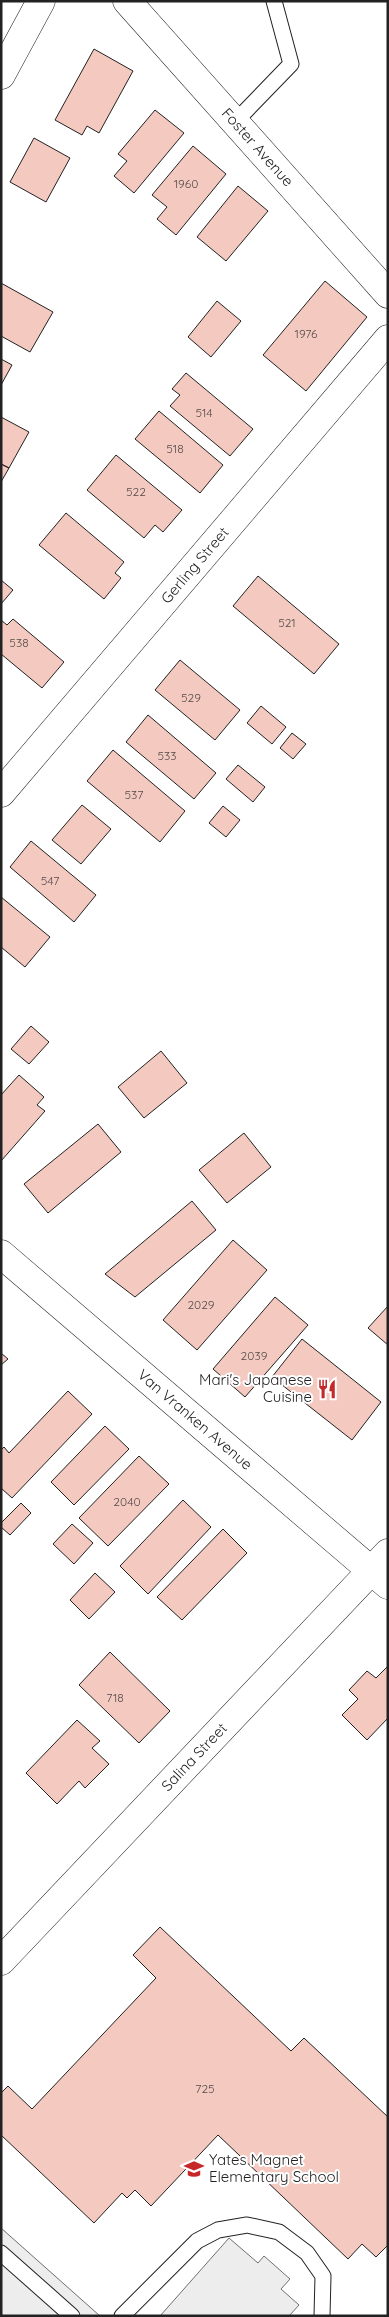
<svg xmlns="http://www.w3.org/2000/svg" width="389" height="2317" font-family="Quicksand,sans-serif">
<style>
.parking{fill:#ededed;stroke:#6f6f6f}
.building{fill:#f3c9c0;stroke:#222}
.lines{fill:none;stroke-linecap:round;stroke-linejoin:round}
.lane-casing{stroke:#222;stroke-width:17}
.street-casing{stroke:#222;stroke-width:29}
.secondary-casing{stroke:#222;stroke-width:29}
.lane{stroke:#fff;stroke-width:15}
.street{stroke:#fff;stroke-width:28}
.secondary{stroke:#fff;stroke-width:28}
.labels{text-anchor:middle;stroke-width:4;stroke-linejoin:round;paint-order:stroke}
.number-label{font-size:12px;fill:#564c4a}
.street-label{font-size:15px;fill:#222;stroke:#fff}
.poi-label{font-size:15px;fill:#222;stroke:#fff;text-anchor:end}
</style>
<rect width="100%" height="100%" fill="#fff"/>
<path class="parking" d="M1,2228L100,2316H1Z
M229,2238L258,2263L264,2256L290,2279L281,2289L299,2305L289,2316H160Z"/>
<path class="building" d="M94,49L133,71L99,133L87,126L82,135L55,120Z
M155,110L184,133L134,193L114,176L127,161L118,154Z
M34,138L70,158L46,202L10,182Z
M193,146L226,174L176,235L157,219L167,207L152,195Z
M238,186L268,211L226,261L197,237Z
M325,281L367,317L306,391L263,355Z
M1,283L53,312L30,352L1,336Z
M217,301L241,321L211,357L188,337Z
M1,359L12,365L1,385Z
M186,373L253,429L230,456L170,406L180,395L172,389Z
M159,411L223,465L200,493L135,439Z
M1,417L29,432L9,468L1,464Z
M116,455L182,510L163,532L155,525L144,538L87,490Z
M1,464L9,468L1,482Z
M66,513L124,562L115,573L121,578L104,599L39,545Z
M258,576L339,644L314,674L233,606Z
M1,580L13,590L1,604Z
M13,619L64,662L42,688L1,654V620L7,625Z
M180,660L240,710L215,740L155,690Z
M261,706L286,727L272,744L247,723Z
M148,715L216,773L194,799L126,742Z
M292,733L306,744L293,759L280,748Z
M113,750L185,811L160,842L87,781Z
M238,765L265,787L253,802L226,779Z
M82,805L111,829L81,864L52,840Z
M223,806L240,820L226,837L209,823Z
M31,841L96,895L74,922L10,867Z
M1,897L50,937L25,967L1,947Z
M31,1026L49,1042L29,1064L11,1049Z
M161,1051L187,1083L144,1118L118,1087Z
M19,1075L44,1097L37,1105L45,1111L1,1161V1095Z
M98,1124L121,1152L48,1213L24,1184Z
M244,1133L271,1167L227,1203L199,1170Z
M192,1201L216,1230L135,1297L105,1274Z
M233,1240L267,1270L197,1350L163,1320Z
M275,1297L308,1325L245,1397L213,1369Z
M388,1306V1345L368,1328Z
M302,1339L381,1402L352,1440L272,1377Z
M1,1353L8,1359L1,1365Z
M68,1391L92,1414L12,1498L1,1488V1450L4,1447L9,1453Z
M105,1426L129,1449L74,1505L51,1482Z
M139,1456L169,1484L108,1546L79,1518Z
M183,1500L211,1527L148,1594L120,1566Z
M21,1503L31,1513L10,1535L1,1527V1523Z
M72,1524L93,1543L74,1564L53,1544Z
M223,1529L247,1553L182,1620L157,1597Z
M95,1573L115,1592L89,1619L70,1600Z
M110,1652L170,1711L139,1743L79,1685Z
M388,1666V1718L367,1740L342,1715L358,1699L349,1690L367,1671L376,1678Z
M77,1720L100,1741L92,1748L109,1764L85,1788L79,1781L57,1804L26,1773Z
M160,1927L291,2051L304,2038L388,2117V2245L376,2257L362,2244L348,2259L218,2135L151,2206L135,2190L127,2198L122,2193L94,2223L1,2135V2093L8,2086L32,2109L156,1978L133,1955Z"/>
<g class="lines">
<defs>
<path id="lane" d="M235,122L291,64L274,1
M1,2253L72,2316
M122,2316L197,2241L218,2230L247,2225L279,2232L307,2253L323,2276L322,2316"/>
<g id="street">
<path id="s1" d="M127,1L388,294"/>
<path d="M1,75L41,1"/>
<path id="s2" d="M1,793L388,339"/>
<path id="s3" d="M1,1961L388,1553"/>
</g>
<g id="secondary">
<path id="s4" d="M1,1254L388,1585"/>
</g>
</defs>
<use href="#lane" class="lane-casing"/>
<use href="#street" class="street-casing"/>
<use href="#secondary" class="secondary-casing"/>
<use href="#lane" class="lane"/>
<use href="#street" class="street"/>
<use href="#secondary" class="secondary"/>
</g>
<defs>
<symbol id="restaurant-bare" viewBox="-9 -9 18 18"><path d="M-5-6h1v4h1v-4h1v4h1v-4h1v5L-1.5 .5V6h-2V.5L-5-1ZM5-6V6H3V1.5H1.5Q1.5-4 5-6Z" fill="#c62828" stroke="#fff" stroke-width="2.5" paint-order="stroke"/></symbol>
<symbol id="school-bare" viewBox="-9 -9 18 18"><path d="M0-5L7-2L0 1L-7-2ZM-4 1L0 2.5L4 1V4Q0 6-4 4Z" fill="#c62828" stroke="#fff" stroke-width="2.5" paint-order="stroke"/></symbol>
</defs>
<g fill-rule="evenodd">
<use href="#restaurant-bare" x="313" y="1375" width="28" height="28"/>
<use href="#school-bare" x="180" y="2155" width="28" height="28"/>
</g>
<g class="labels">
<g class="number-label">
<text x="186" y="188">1960</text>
<text x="306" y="338">1976</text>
<text x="204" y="417">514</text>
<text x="175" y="453">518</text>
<text x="136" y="496">522</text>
<text x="287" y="627">521</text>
<text x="19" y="647">538</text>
<text x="191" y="702">529</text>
<text x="167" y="760">533</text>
<text x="134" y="799">537</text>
<text x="50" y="885">547</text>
<text x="201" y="1309">2029</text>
<text x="254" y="1360">2039</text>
<text x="127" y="1506">2040</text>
<text x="115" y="1702">718</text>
<text x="205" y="2093">725</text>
</g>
<g class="street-label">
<text dy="5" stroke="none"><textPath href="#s1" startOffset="196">Foster Avenue</textPath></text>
<text dy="5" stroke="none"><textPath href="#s2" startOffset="299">Gerling Street</textPath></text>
<text dy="5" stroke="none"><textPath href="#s4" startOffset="255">Van Vranken Avenue</textPath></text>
<text dy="5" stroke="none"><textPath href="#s3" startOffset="281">Salina Street</textPath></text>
</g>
<g class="poi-label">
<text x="312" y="1385">Mari's Japanese<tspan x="312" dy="17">Cuisine</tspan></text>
<text x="209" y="2165" text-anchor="start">Yates Magnet<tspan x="209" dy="17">Elementary School</tspan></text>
</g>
</g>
<rect width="389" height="2317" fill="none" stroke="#222222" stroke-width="5"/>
</svg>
